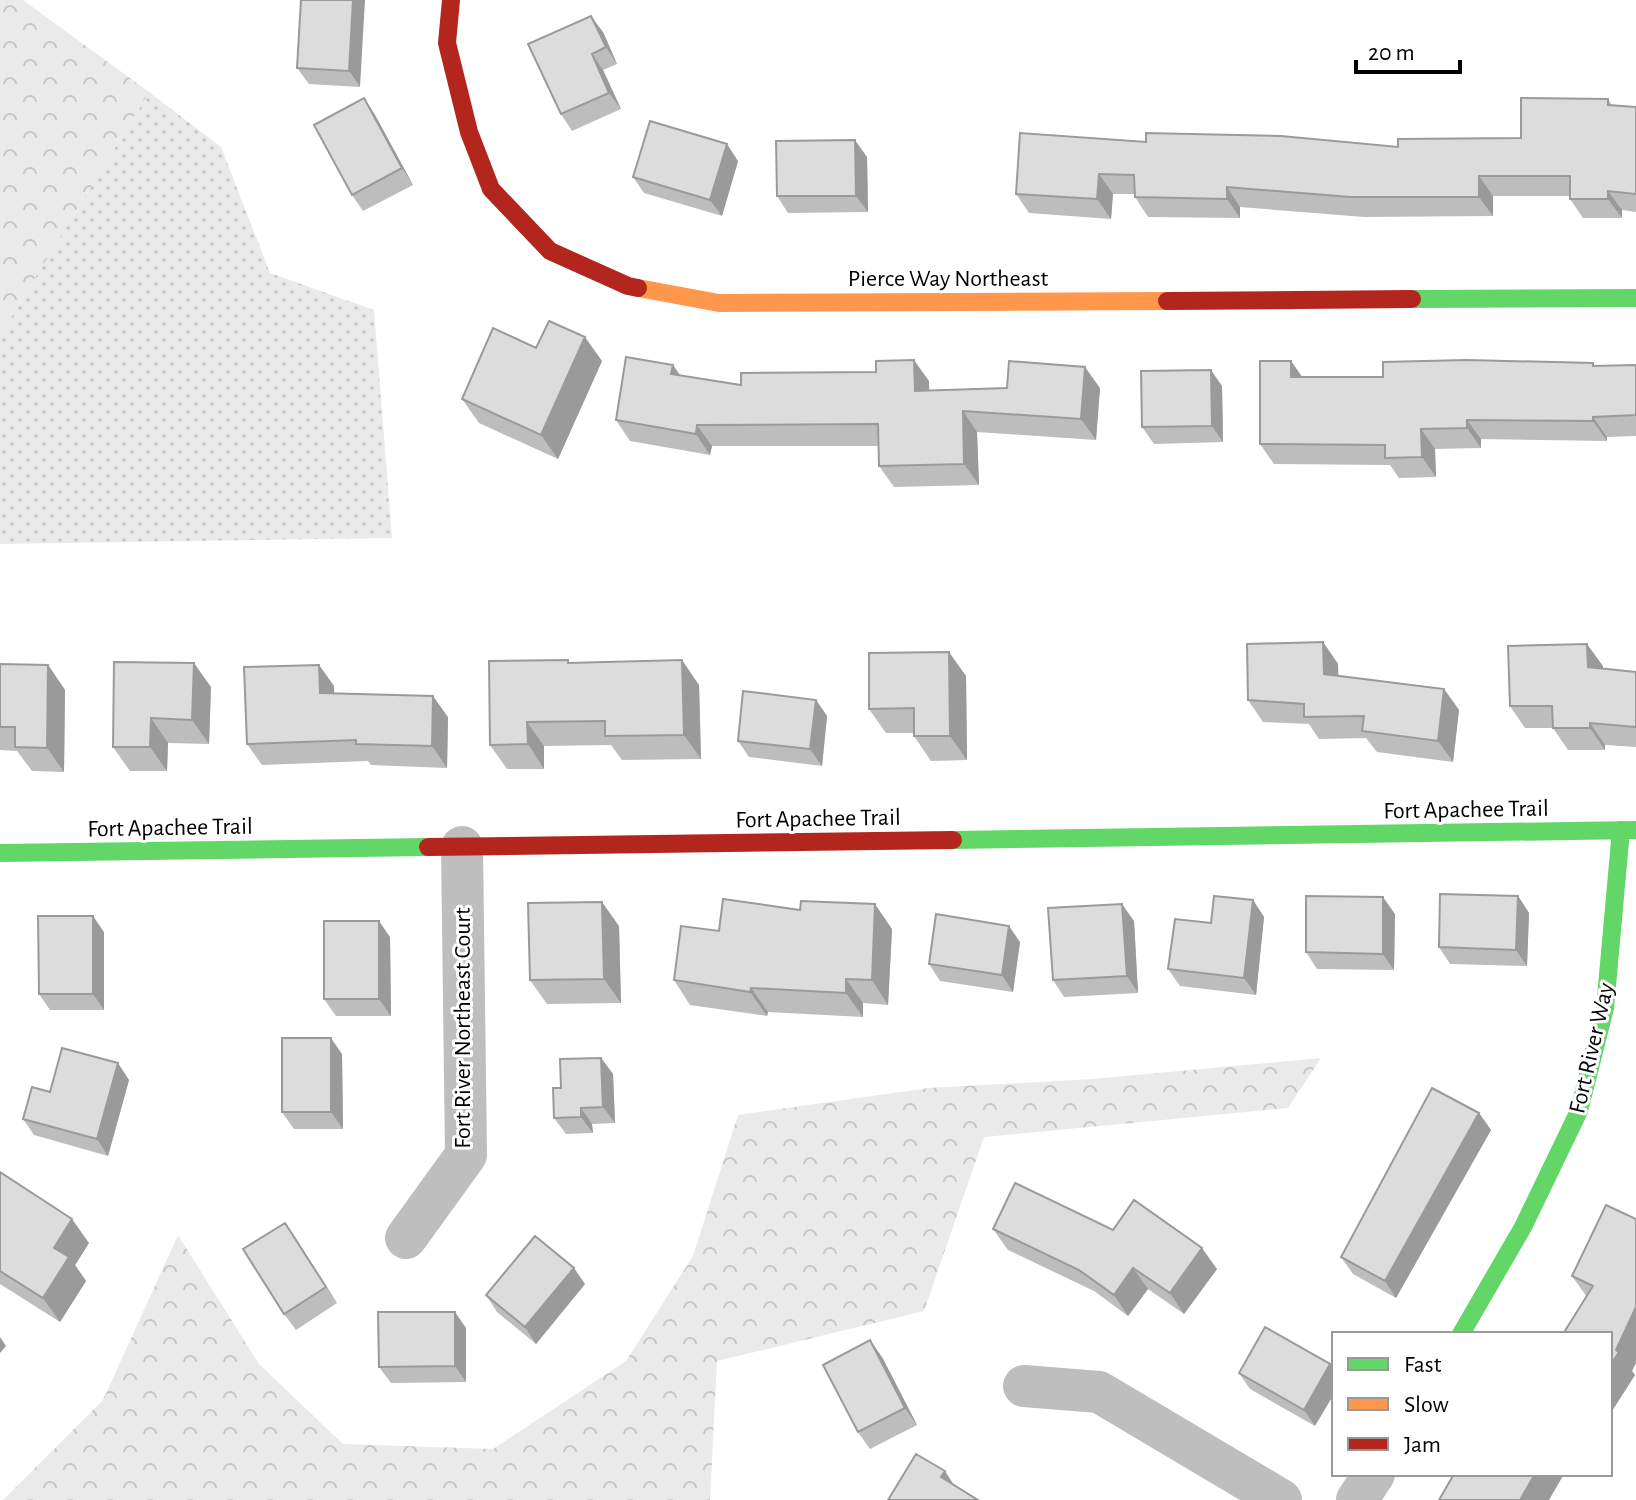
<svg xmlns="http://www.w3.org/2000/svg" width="1636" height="1500" font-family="'Alegreya Sans',sans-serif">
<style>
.grass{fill:url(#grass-dots)}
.forest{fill:url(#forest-crowns)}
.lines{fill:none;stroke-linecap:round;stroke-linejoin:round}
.street{stroke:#bebebe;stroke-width:42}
.fast{stroke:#63d668;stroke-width:18}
.slow{stroke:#ff974d;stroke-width:18}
.jam{stroke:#b3261e;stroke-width:18}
.wall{fill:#bdbdbd}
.shaded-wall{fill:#9a9a9a}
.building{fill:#dcdcdc;stroke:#9a9a9a;stroke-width:2}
.labels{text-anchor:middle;stroke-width:6;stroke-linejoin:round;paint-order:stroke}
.street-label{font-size:24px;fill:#000;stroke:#fff}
</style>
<defs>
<pattern id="grass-dots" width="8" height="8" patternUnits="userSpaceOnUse" patternTransform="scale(2)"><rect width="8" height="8" fill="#eaeaea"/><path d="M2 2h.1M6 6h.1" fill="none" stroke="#c7c7c7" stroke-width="1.8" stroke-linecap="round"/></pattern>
<pattern id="forest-crowns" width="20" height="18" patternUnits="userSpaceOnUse" patternTransform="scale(2)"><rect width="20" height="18" fill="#eaeaea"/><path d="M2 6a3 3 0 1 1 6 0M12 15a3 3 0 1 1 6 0" fill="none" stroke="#c7c7c7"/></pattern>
</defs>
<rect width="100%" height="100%" fill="#fff"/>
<path class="grass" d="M149,92L221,147L270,273L374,310L392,538L0,544V335Z"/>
<path class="forest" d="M0,0H23L149,92L0,335Z
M1321,1058L1288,1108L984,1137L924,1311L717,1361L710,1500H3L103,1400L178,1235L259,1364L343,1444L493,1449L626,1361L693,1256L738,1115L929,1088L1092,1079Z"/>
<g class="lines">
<path class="street" d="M406,1238L466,1155L462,847
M1024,1386L1099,1392L1281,1500
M1357,1500L1374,1474"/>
<path class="fast" d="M1412,299L1636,298
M953,840L1636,830
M0,853L428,847
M1461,1334L1523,1227L1579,1111L1605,1008L1621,830"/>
<path class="slow" d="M638,288L719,303L1167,301"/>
<path class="jam" d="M451,0L447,43L469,132L491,189L550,251L628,286L638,288
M1167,301L1412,299
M428,847L953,840"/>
</g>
<path class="wall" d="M301,0L360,87L309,84L297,68Z
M603,32L617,64L603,70L621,109L572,131L561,114Z
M364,98L375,115L413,185L363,211L352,195Z
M1608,99L1612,105L1636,107V212L1622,210V218H1583L1570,199V196H1493V216L1364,217L1240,207V218L1148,217L1135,197V194H1113L1111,219L1029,213L1016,194L1146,142L1398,147L1521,138Z
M867,157L868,212L788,213L777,196Z
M738,161L722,216L644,193L633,177Z
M602,361L558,459L479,423L462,399Z
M1291,361L1302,377H1383L1594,365H1636V436L1607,437V441L1481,439V448L1435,449L1436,477L1399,478L1390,465L1274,464L1260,444Z
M673,365L680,375L741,385L929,381V390L1100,388L1096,440L977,432L979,485L894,487L879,466L878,446H712L710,455L630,441L616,420Z
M1222,386L1223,442L1154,444L1142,427Z
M1323,642L1338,664V676L1444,689L1459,710L1453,762L1377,752L1366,738L1319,739L1309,724L1263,722L1248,700Z
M568,660L570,663L699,685L701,759L622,760L611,745L544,746V769H507L490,745Z
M114,662L211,687L209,744L168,743L167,771H130L113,747Z
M0,664L48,665L65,690L64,772L32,771L17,751L0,750Z
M319,665L334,686V693L448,717L447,768L371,765L368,761L262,765L247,744Z
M1603,666V669L1636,672V747L1605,745V750H1568L1553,728H1525L1510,706Z
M966,676L967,760L931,761L914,736V733H886L869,709Z
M816,700L827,716L822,766L749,757L738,741Z
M1518,896L1529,913L1527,966L1450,964L1439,947Z
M1253,900L1264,917L1256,995L1180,986L1168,969L1211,923Z
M1395,914L1394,970L1317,969L1306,952Z
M1134,921L1138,993L1064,997L1053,980Z
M619,926L621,1003L547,1004L530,980Z
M892,929L888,1005L863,1003V1017L768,1012L767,1016L690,1005L674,980Z
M104,932V1010H50L39,994Z
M390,937L391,1016H336L324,999Z
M1020,942L1013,992L940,981L929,964Z
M342,1054L343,1129H294L282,1112Z
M601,1058L613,1074L615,1123L592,1124L593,1133L566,1134L554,1118L561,1088Z
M129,1080L108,1156L34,1135L23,1119L50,1092Z
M1479,1113L1491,1130L1396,1298L1353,1274L1341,1257Z
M0,1172L89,1243L75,1265L86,1281L60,1322L0,1284Z
M1636,1219V1363L1632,1371L1635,1375L1610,1414L1587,1297L1572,1276Z
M993,1229L1113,1230L1217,1269L1184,1314L1148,1289L1128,1316L1094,1291L1008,1250Z
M296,1239L337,1303L296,1330L284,1314Z
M585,1284L536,1344L497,1312L486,1295Z
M1265,1327L1315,1426L1250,1389L1239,1373Z
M466,1328V1382L391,1383L379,1367Z
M882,1357L917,1425L870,1449L858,1432Z"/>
<path class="shaded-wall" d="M353,0H365L360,87L349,71Z
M591,16L603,32L617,64L606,47Z
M592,54L603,70L621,109L609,93Z
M364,98L375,115L413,185L402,168Z
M855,140L867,157L868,212L856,196Z
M727,144L738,161L722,216L710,200Z
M1099,174L1113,194L1111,219L1097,199Z
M1479,176L1493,196V216L1479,197Z
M1227,187L1240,207V218L1227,199Z
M1608,191L1622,210V218L1608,199Z
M585,337L602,361L558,459L541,435Z
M914,360L929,381L930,412L915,391Z
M1291,361L1305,381L1291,377Z
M673,365L687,386L671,374Z
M1085,367L1100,388L1096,440L1081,419Z
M1211,370L1222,386L1223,442L1212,426Z
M963,411L977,432L979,485L964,464Z
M1593,417L1607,437V441L1593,421Z
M1467,420L1481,439V448L1467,428Z
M697,425L712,446L710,455L696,434Z
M1421,429L1435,449L1436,477L1422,457Z
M1323,642L1338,664L1339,695L1324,674Z
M1587,644L1603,666V689L1588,667Z
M949,652L966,676L967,760L950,736Z
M682,660L699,685L701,759L684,735Z
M194,663L211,687L209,744L192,720Z
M48,665L65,690L64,772L47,748Z
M319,665L334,686L335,714L320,693Z
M1444,689L1459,710L1453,762L1438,741Z
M433,696L448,717L447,768L432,746Z
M816,700L827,716L822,766L810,749Z
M151,718L168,743L167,771L150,747Z
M527,722L544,746V769L528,744Z
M1590,723L1605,745V750L1590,728Z
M1518,896L1529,913L1527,966L1516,950Z
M1383,897L1395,914L1394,970L1383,954Z
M1253,900L1264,917L1256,995L1244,978Z
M602,902L619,926L621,1003L604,979Z
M875,904L892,929L888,1005L872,980Z
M1122,904L1134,921L1138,993L1127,976Z
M93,916L104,932V1010L93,994Z
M379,921L390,937L391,1016L379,999Z
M1009,926L1020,942L1013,992L1002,975Z
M846,979L863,1003V1017L846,993Z
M751,988L768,1012L767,1016L750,992Z
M331,1038L342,1054L343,1129L331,1112Z
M601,1058L613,1074L615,1123L603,1107Z
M118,1063L129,1080L108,1156L97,1139Z
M581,1108L592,1124L593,1133L581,1117Z
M1479,1113L1491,1130L1396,1298L1385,1281Z
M72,1219L89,1243L75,1265L86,1281L60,1322L43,1298L54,1248Z
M285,1223L296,1239L337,1303L326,1287Z
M1202,1248L1217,1269L1184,1314L1170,1293Z
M574,1268L585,1284L536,1344L525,1327Z
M1133,1268L1148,1289L1128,1316L1114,1295Z
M1636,1307V1363L1632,1371L1635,1375L1610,1414V1366L1616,1350Z
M455,1312L466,1328V1382L455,1366Z
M0,1337L6,1346L0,1353Z
M870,1340L882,1357L917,1425L905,1408Z
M1330,1364L1334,1370V1394L1315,1426L1304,1410Z
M945,1471L961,1496L941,1477Z
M1535,1474H1564L1549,1500H1520Z"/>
<path class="building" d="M301,0H353L349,71L297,68Z
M591,16L606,47L592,54L609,93L561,114L528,44Z
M364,98L402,168L352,195L314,125Z
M1521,98L1608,99V105L1636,107V194L1608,191V199H1570V176H1479V197H1350L1227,187V199L1135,197L1134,175L1099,174L1097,199L1016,194L1020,133L1146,142V133L1281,136L1398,147V139L1521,138Z
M650,121L727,144L710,200L633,177Z
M855,140L856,196H777L776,141Z
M549,321L585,337L541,435L462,399L493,328L536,348Z
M626,357L673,365L671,374L741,385V373L876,372V361L914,360L915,391L1007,388L1009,361L1085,367L1081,419L963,411L964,464L879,466L878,424L697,425L696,434L616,420Z
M1466,360L1593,363V366L1636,365V415L1593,417V421L1467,420V428L1421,429L1422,457L1385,458V445L1260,444V361H1291V377H1383V362Z
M1211,370L1212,426L1142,427L1141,371Z
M1323,642L1324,674L1444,689L1438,741L1362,731L1364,716L1304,717V704L1248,700L1247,644Z
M1587,644L1588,667L1636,672V727L1590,723V728H1553L1552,706H1510L1508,646Z
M949,652L950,736H914V708L869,709V653Z
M568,660V663L682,660L684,735L605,736V721L527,722L528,744L490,745L489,661Z
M114,662L194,663L192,720L151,718L150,747H113Z
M0,664L48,665L47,748L15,747V727H0Z
M319,665L320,693L433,696L432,746L356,744V740L247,744L244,667Z
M743,691L816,700L810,749L738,741Z
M1440,894L1518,896L1516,950L1439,947Z
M1214,896L1253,900L1244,978L1168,969L1175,919L1211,923Z
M1306,896L1383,897V954L1306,952Z
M723,899L800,910L801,901L875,904L872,980L846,979V993L751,988L750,992L674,980L681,926L719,931Z
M602,902L604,979L530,980L528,903Z
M1122,904L1127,976L1053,980L1048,908Z
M936,914L1009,926L1002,975L929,964Z
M38,916H93V994H39Z
M324,921H379V999H324Z
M282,1038H331V1112H282Z
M62,1048L118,1063L97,1139L23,1119L32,1087L50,1092Z
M601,1058L603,1107L581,1108V1117L554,1118L553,1088H561L560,1059Z
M1432,1088L1479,1113L1385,1281L1341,1257Z
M0,1172L72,1219L54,1248L69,1257L43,1298L0,1271Z
M1015,1183L1113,1230L1134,1200L1202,1248L1170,1293L1133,1268L1114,1295L1079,1270L993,1229Z
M1606,1205L1636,1219V1307L1616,1350L1619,1352L1610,1366V1334H1563L1593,1286L1572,1276Z
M285,1223L326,1287L284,1314L243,1249Z
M535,1236L574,1268L525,1327L486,1295Z
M378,1312H455V1366L379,1367Z
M1265,1327L1330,1364L1304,1410L1239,1373Z
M870,1340L905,1408L858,1432L823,1365Z
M916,1454L945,1471L941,1477L978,1500H888Z
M1454,1474H1535L1520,1500H1439Z"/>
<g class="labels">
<g class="street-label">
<text x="948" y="286">Pierce Way Northeast</text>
<text transform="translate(1466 809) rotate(-1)" y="8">Fort Apachee Trail</text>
<text transform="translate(818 818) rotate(-1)" y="8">Fort Apachee Trail</text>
<text transform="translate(170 827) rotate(-1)" y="8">Fort Apachee Trail</text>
<text transform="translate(462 1028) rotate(-90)" y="8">Fort River Northeast Court</text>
<text transform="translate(1591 1048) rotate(-77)" y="8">Fort River Way</text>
</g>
</g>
<rect x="1332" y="1332" width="280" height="144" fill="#ffffff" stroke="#999999" stroke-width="2"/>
<rect x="1348" y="1358" width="40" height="12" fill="#63d668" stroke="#999999" stroke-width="2"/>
<text x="1404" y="1372" font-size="24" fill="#000000">Fast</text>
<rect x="1348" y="1398" width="40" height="12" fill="#ff974d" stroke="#999999" stroke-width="2"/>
<text x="1404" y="1412" font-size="24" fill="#000000">Slow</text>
<rect x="1348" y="1438" width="40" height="12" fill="#b3261e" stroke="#999999" stroke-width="2"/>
<text x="1404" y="1452" font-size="24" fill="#000000">Jam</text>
<path d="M1356 60v12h104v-12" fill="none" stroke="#000000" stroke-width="4"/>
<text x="1368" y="60" font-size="24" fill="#000000" stroke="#ffffff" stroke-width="6" paint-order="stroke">20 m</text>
</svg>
